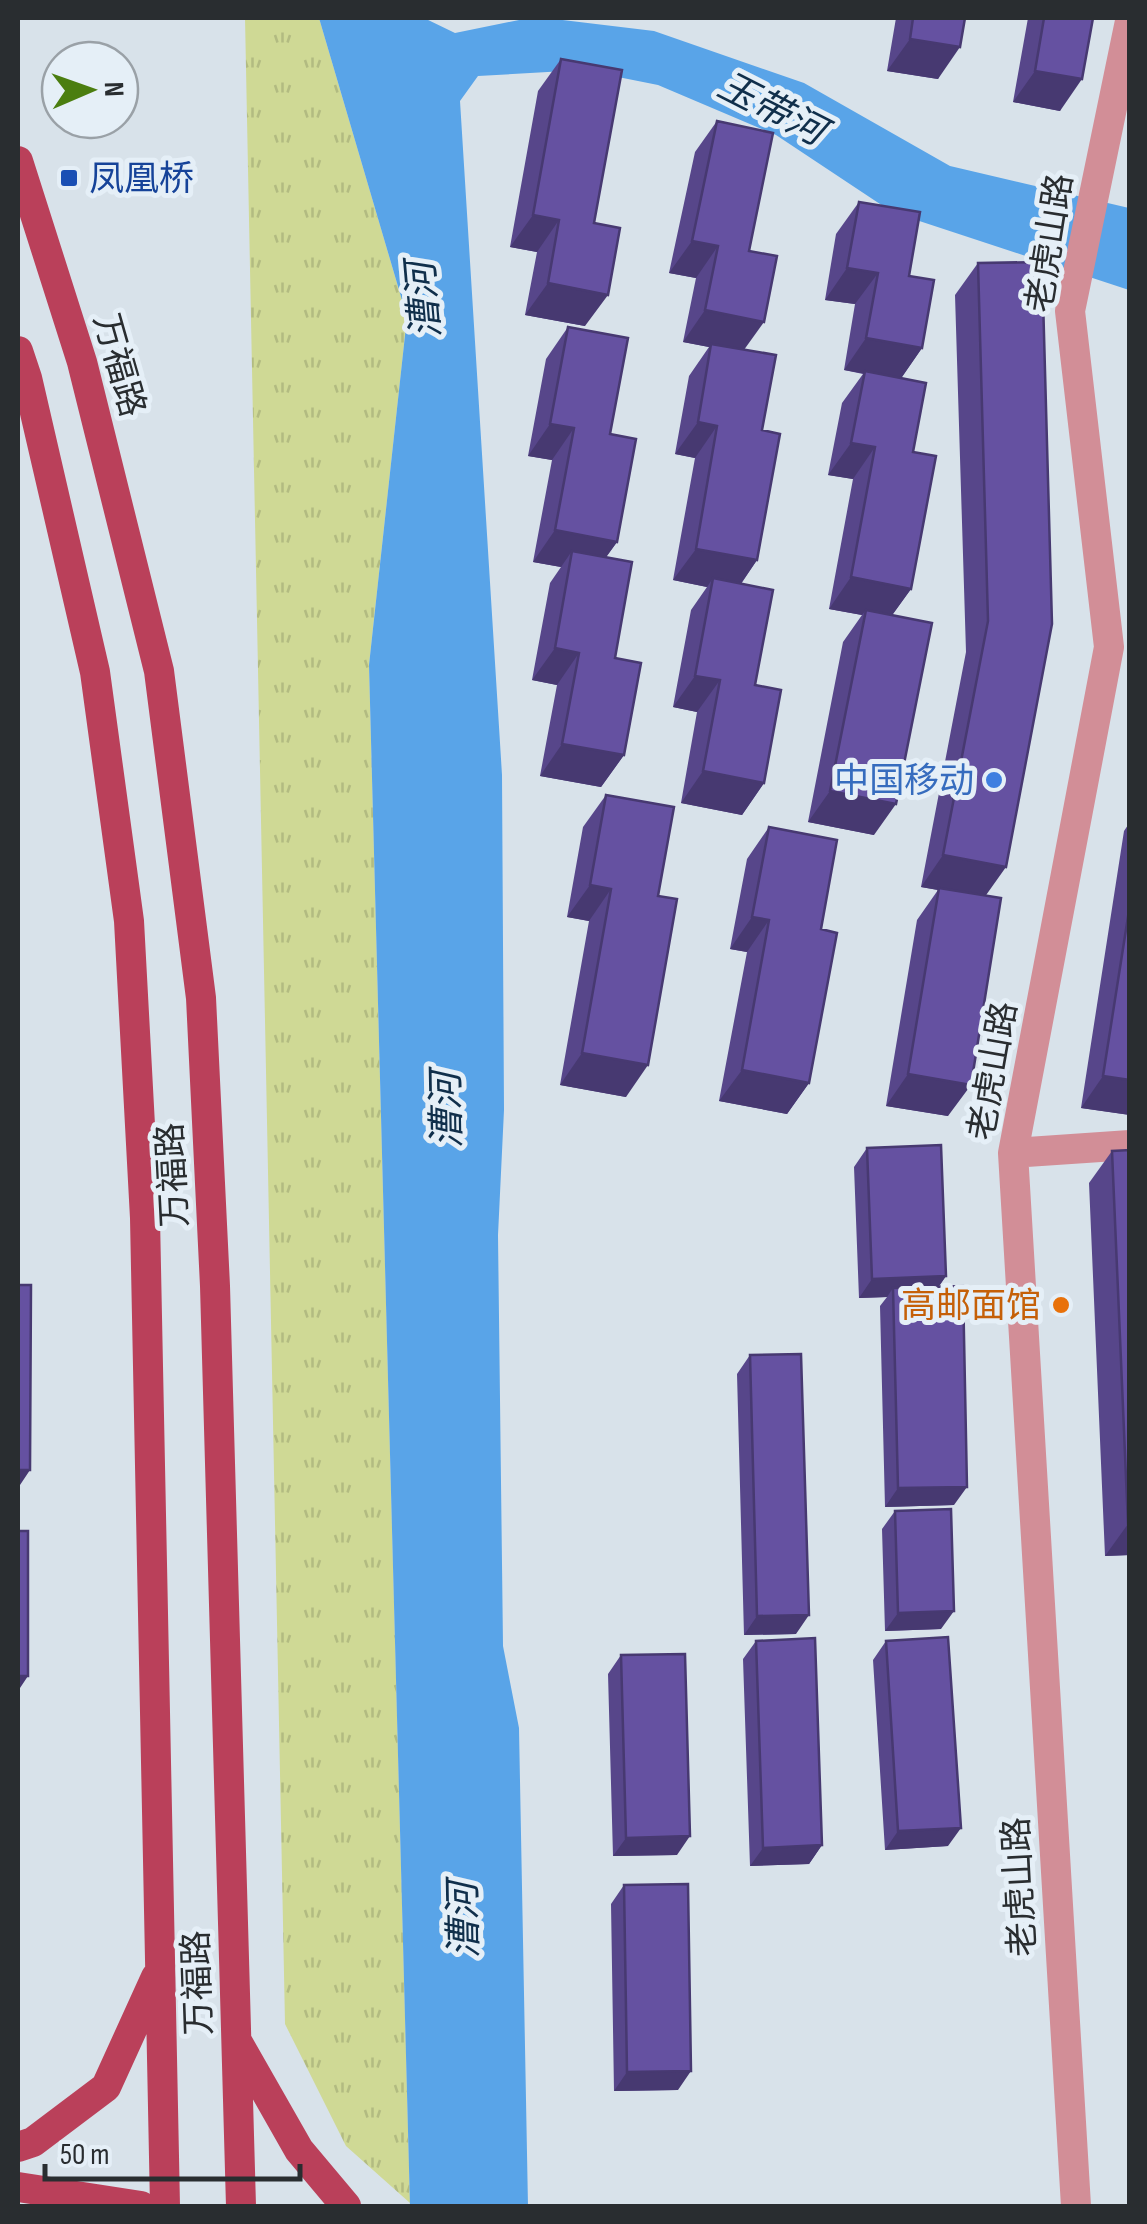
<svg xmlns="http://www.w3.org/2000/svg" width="1147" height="2224" font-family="'Sofia Sans Condensed','Noto Sans SC',sans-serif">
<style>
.park{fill:url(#park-tufts)}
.water{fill:#59a4e8}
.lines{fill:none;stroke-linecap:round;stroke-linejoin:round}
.minor{stroke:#d28e97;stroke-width:30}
.major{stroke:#ba405a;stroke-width:30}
.wall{fill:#57468a}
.shaded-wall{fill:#473971}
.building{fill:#6551a1;stroke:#473971;stroke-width:2.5}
.transit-dot{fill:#1a4fb4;stroke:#e5eff7;stroke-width:4}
.shop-dot{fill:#3f7fe0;stroke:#e5eff7;stroke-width:4}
.food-dot{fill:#e8710a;stroke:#e5eff7;stroke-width:4}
.labels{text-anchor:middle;stroke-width:10;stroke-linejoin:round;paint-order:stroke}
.transit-label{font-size:35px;fill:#164399;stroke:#e5eff7;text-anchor:start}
.street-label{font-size:35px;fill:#292d30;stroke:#e5eff7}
.shop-label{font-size:35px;fill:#366cbe;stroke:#e5eff7;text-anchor:end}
.food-label{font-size:35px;fill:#c56008;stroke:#e5eff7;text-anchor:end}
.water-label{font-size:38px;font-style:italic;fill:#102f4b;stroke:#e5eff7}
</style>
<defs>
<pattern id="park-tufts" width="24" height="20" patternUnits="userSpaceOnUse" patternTransform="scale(2.5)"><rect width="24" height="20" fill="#cfd995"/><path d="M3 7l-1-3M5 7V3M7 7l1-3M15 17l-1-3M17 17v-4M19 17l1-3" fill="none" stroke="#b2bb81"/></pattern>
</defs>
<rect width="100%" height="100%" fill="#d8e2ea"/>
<path class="park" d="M245,18H319L407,317L369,665L410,2203L346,2146L285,2024Z"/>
<path class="water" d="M319,18H424L455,33L529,18H546L654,31L804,83L950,166L1129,208V290L892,212L776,135L658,85L583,70L478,76L460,101L502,775L504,1110L498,1235L503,1646L519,1728L528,2206H410L369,665L407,317Z"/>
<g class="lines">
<path class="minor" d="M1013,1153L1130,1145
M1076,2206L1013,1153L1109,647L1070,311L1130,21"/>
<path class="major" d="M18,161L82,362L159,671L201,998L215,1286L241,2206
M18,351L27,378L95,672L129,921L145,1218L165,2206
M238,2043L299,2150L346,2206
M18,2147L33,2142L106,2087L156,1977
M18,2187L141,2206"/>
</g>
<path class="wall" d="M896,18H965L938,79L887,71Z
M1028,18H1093L1060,111L1013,102Z
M561,59L594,223L585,326L525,315L537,252L510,247L538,91Z
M717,121L749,251L744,350L762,430L757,560L741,584L755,685L764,783L742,815L681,803L697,712L673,707L691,610L707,587L673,580L695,458L675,454L689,376L709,347L683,342L696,278L669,273L695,152Z
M859,202L909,276L922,348L901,378L913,452L911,589L892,615L874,835L808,822L843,642L862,615L829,609L853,479L828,475L842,403L863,374L844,370L855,304L825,300L836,234Z
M1042,262L986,895L948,1116L886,1106L917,920L938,890L921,887L966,652L955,295L978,263Z
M568,327L610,434L617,542L606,557L624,755L601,787L540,776L557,685L532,680L550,583L561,567L533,562L552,460L528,456L546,359Z
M606,795L658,896L626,1097L560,1085L589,921L567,917L583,827Z
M1130,822V1115L1081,1108L1124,831Z
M769,827L821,929L809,1083L787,1114L719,1101L747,952L730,949L747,859Z
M867,1148L946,1276L939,1286L954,1505L885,1507L880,1306L887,1297L859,1298L854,1167Z
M1112,1151L1130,1555L1105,1556L1089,1183Z
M750,1355L796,1634L744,1635L737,1374Z
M895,1511L941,1629L885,1631L882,1529Z
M756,1641L822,1845L809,1864L750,1866L743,1659Z
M886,1641L948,1846L885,1850L873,1660Z
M621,1655L677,1855L613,1856L608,1674Z
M624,1885L678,2090L614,2091L611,1904Z"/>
<path class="shaded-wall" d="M910,39L960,47L938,79L887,71Z
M1035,71L1082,79L1060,111L1013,102Z
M533,215L559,220L537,252L510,247Z
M692,241L718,246L696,278L669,273Z
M847,268L878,273L855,304L825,300Z
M548,283L608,295L585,326L525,315Z
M705,310L764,322L741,354L711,344L709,347L683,342Z
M866,338L922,348L900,380L844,370Z
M698,422L717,426L695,458L675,454Z
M550,424L574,428L552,460L528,456Z
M851,443L875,447L853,479L828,475Z
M555,530L617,542L594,574L572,551L561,567L533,562Z
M696,549L757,560L735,592L713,578L707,587L673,580Z
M851,577L911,589L888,621L866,610L862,615L829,609Z
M555,648L579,653L557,685L532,680Z
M695,676L720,680L697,712L673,707Z
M562,744L624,755L601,787L540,776Z
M703,771L764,783L742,815L681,803Z
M830,791L896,804L874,835L808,822Z
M943,855L1006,867L984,898L921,887Z
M590,885L611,889L589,921L567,917Z
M752,917L769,920L747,952L730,949Z
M582,1053L648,1065L626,1097L560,1085Z
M742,1070L809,1083L787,1114L719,1101Z
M908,1074L971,1085L948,1116L886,1106Z
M1103,1076L1130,1080V1115L1081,1108Z
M946,1276L933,1295L893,1288L887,1297L859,1298L872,1279Z
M18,1470H30L18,1488Z
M967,1487L954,1505L885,1507L898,1488Z
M1128,1524H1130V1555L1105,1556Z
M954,1611L941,1629L885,1631L898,1613Z
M809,1615L796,1634L744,1635L757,1616Z
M18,1676H28L18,1691Z
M961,1828L948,1846L885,1850L898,1831Z
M690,1836L677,1855L613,1856L626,1838Z
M822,1845L809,1864L750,1866L763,1848Z
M691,2071L678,2090L614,2091L627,2072Z"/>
<path class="building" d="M913,18H965L960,47L910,39Z
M1044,18H1093L1082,79L1035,71Z
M561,59L622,70L594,223L620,228L608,295L548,283L559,220L533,215Z
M717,121L773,133L749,251L777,256L764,322L705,310L718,246L692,241Z
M859,202L920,212L909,276L934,280L922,348L866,338L878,273L847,268Z
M1042,262L1052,624L1006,867L943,855L988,621L978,263Z
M568,327L628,338L610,434L636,439L617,542L555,530L574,428L550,424Z
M711,344L776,355L762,430L780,434L757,560L696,549L717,426L698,422Z
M865,371L926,383L913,452L936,456L911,589L851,577L875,447L851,443Z
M572,551L632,562L615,658L641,663L624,755L562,744L579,653L555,648Z
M713,578L773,590L755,685L781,690L764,783L703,771L720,680L695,676Z
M866,610L932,623L896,804L830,791Z
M606,795L674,807L658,896L677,899L648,1065L582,1053L611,889L590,885Z
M769,827L837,840L821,929L837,933L809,1083L742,1070L769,920L752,917Z
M939,888L1001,898L971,1085L908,1074Z
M1130,904V1080L1103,1076Z
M941,1145L946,1276L872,1279L867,1148Z
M1130,1150V1524H1128L1112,1151Z
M18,1285H31L30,1470H18Z
M963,1286L967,1487L898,1488L893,1288Z
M801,1354L809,1615L757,1616L750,1355Z
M951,1509L954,1611L898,1613L895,1511Z
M18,1531H28V1676H18Z
M948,1637L961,1828L898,1831L886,1641Z
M815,1638L822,1845L763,1848L756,1641Z
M685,1654L690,1836L626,1838L621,1655Z
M688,1884L691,2071L627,2072L624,1885Z"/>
<rect class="transit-dot" x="59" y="168" width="20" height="20" rx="5"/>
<circle class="shop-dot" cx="994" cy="780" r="10"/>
<circle class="food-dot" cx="1061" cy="1305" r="10"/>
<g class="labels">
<g class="transit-label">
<text x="89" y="190">凤凰桥</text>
</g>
<g class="street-label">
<text transform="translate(1049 243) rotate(-81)" y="12">老虎山路</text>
<text transform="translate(120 365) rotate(74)" y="12">万福路</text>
<text transform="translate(992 1071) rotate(-80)" y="12">老虎山路</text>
<text transform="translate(172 1175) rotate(-93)" y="12">万福路</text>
<text transform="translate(1019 1887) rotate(-93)" y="12">老虎山路</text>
<text transform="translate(197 1983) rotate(-92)" y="12">万福路</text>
</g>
<g class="shop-label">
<text x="974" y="792">中国移动</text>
</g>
<g class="food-label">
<text x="1041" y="1317">高邮面馆</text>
</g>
<g class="water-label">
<text transform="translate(772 108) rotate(27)" y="13">玉带河</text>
<text transform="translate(423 300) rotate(-95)" y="13">漕河</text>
<text transform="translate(446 1110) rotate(-91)" y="13">漕河</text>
<text transform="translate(463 1920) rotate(-91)" y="13">漕河</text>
</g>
</g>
<rect width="1147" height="2224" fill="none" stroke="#292d30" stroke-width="40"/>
<g transform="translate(90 90) rotate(88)"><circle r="48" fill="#e5eff7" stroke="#9aa1a7" stroke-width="2.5"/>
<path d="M0-8L18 38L0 25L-18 38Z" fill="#4b7e10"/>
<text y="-15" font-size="28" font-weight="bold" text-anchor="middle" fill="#292d30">N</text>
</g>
<path d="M45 2164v15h255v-15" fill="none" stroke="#292d30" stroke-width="5"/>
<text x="60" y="2164" font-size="30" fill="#292d30" stroke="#e5eff7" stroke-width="8" paint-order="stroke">50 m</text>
</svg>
